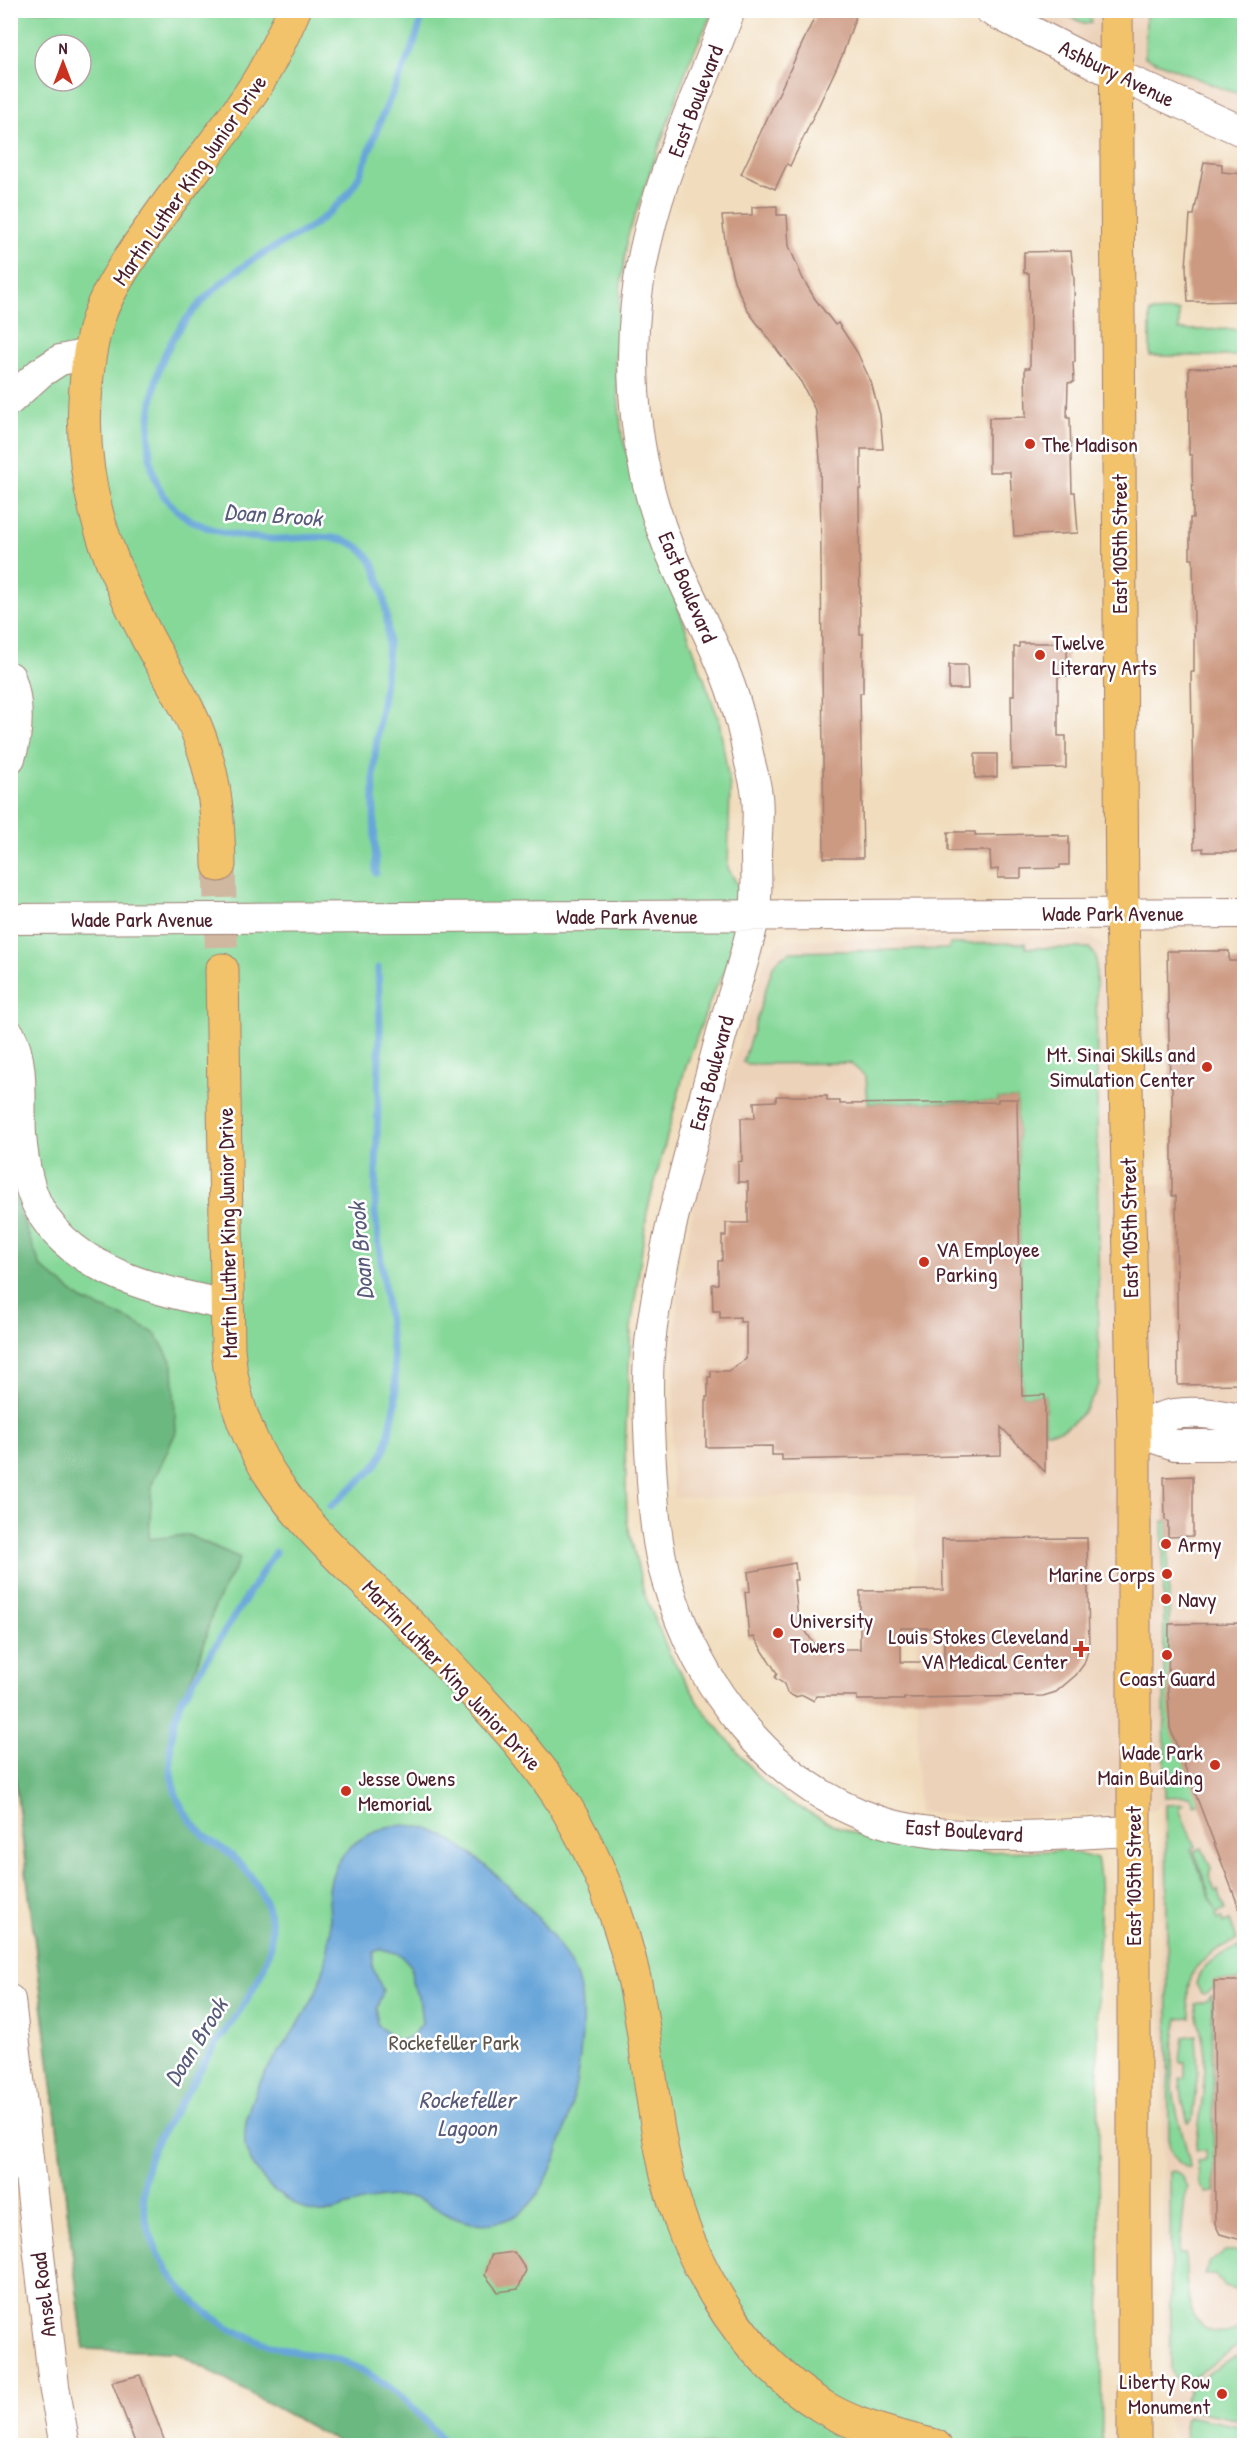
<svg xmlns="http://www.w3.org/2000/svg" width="1255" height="2456" font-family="'Patrick Hand',sans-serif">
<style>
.built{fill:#ecd2b9}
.green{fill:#86d899;stroke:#687c62;stroke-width:1.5;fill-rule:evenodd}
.forest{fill:#6cb881;stroke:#5b6c56;stroke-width:1.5}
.water{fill:#67a5d9;stroke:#586282;stroke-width:1.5;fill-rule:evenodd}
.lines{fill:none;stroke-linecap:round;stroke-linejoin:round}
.stream{stroke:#67a5d9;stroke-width:7}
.building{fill:#cc9981;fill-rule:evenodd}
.major-tunnel{stroke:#d0b7a0;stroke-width:33;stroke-dasharray:33 16;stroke-linecap:butt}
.minor-casing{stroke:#9e7e74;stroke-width:32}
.major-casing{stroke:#9e7e74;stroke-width:35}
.minor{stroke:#fff;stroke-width:30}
.major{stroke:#f2c36a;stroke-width:33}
.poi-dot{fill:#c8321e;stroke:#fff;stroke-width:2}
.labels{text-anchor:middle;stroke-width:5;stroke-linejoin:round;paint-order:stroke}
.street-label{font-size:22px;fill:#4a1f2b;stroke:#fff}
.poi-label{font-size:22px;fill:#4a1f2b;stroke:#fff;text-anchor:start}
.park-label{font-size:22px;fill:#5c564c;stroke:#fff}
.water-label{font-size:24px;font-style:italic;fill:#575b79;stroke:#fff}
</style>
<rect width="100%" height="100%" fill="#fff"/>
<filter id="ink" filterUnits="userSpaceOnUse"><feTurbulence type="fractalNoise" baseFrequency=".0167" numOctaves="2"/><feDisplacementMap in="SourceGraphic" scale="12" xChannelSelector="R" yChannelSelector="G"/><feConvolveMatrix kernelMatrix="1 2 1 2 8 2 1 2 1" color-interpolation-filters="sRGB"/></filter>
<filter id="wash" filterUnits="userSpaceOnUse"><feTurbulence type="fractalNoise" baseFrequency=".008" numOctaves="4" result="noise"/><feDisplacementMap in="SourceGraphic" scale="24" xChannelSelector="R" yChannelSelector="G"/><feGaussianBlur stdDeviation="1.35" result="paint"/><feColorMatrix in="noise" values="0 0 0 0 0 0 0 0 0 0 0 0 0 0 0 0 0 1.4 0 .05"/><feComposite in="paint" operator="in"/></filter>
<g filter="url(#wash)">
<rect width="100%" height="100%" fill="#f1ddbd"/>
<path class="built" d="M990,11H1244L1243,132Z
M1082,935L1094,938L1103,946L1108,955L1111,1185L1244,1184V2445H1203L1177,2442L1162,2407L1168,2380L1166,2371L1163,2222L1161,1802L1156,1810L1111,1816L1096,1814L979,1818L918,1812L915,1495L674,1498L671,1462L678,1289L691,1219L712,1130L767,955L779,943L793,939Z"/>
<path class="green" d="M10,11H713L689,62L628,235L621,285L615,363L622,436L654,540L719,720L730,788L728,868L755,915L713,993L685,1069L647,1212L631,1329L625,1446L627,1521L644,1593L669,1653L702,1708L760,1779L788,1801L827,1822L869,1839L942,1852L1068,1851L1097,1859C1104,1893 1099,1928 1097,1963L1102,2445H344L175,2352L84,2349L10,1739ZM45,45H81V81H45Z
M1056,11H1091V23L1086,24Z
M1146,11H1244V95L1223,89L1145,57Z
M1179,311V330L1244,329V356H1150V312Z
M1025,943L1026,948H1089L1096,956L1099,1385C1090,1406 1071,1434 1045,1432V1395L1022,1396L1017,1099H998V1102L868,1103L866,1077L850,1063L747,1064L743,1062L773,966L781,957L791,952L949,949L950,944Z
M1163,1521H1168L1170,1689L1200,1803L1194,1805L1191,1796L1165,1797Z
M1184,1804L1179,1809L1195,1847L1191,1849L1215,1910L1194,1851L1202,1848L1211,1868L1209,1875L1215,1891L1218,1890L1225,1910L1216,1913L1218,1919L1221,1917L1224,1923L1230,1921L1237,1940C1201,1955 1179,1974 1191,2017L1178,2018C1171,2048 1170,2078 1176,2108C1180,2129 1188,2147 1190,2168C1180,2167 1171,2154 1169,2144L1166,1805Z
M1239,1947L1244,1958V1981H1214V1988L1205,1994L1201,1993L1196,1984C1201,1962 1221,1955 1239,1947Z
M1212,1995L1214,2192L1206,2193L1200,2184L1197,2161L1206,2160V2150H1196C1199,2119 1206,2086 1205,2055C1204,2037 1197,2021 1195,2004L1207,2001Z
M1196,2035L1198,2071L1192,2120L1188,2123L1183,2103L1180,2078H1185V2062H1180L1183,2037Z
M1174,2171L1180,2174L1188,2188L1185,2198L1179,2254H1185C1187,2280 1183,2330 1219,2333C1228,2334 1238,2330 1244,2324V2342L1194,2377L1184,2381L1175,2378L1171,2370L1170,2172Z
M1225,2251H1235L1244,2258V2291L1225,2286L1215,2275H1205L1210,2262Z
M1244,2352V2421L1191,2410V2405L1184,2403C1188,2379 1226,2364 1244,2352Z
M1187,2416L1244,2427V2445L1186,2444L1185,2419Z"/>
<path class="forest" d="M10,1188L41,1267L82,1300L128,1319L156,1334L173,1365L176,1432L152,1484L149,1539L188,1535L240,1558C232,1575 220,1592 214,1609C207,1627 205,1646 197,1664C184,1696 163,1732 169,1768C172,1787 181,1811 194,1825C205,1837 218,1844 230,1854C256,1875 276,1909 270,1944C266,1968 252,1990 239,2011C229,2027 217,2042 207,2058C200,2070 194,2082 187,2093C144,2157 121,2193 166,2266C194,2310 234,2337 285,2349C303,2354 323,2353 341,2361C389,2380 415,2407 447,2445H344L175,2352L84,2349L11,1741Z"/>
<path class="water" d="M398,1825C410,1825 421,1826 433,1831C480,1850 571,1940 580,1990C590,2042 566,2162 532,2202C511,2226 478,2229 450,2216C436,2209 423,2198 407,2197C386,2196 367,2200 348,2206C338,2208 331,2214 319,2213C307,2212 297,2206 287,2199C278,2193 270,2189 264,2180C256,2169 246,2157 245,2144C241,2081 296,2042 317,1989C324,1972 329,1949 330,1931C331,1903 323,1888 339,1861C352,1839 374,1831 398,1825ZM381,1949L400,1954L411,1966L412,1983L419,1997L422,2023L412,2036L399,2041L377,2025V2008L383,1991L372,1966L374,1952Z"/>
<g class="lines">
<path class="stream" d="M376,873C375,838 373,804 374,770C377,708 397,657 383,594C380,583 378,572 372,562C350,526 307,540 272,539C163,534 133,484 156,381C167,330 211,287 254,259C280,243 309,232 331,211C339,204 349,194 354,185C365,167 370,148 378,127C392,89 416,51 423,10
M331,1506L375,1467L385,1450L396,1402L395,1372L375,1213L380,1026L378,968
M275,1552L180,1702C163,1756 164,1803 211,1841C217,1846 225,1850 231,1855C252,1874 269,1899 271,1927C275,1972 230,2022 207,2058C200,2069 195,2081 187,2092C176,2111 163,2127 154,2147C118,2222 178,2309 249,2337C266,2344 283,2350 301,2353C316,2355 331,2356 345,2362C395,2385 413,2405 447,2446"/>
</g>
<g id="blocks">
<path class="building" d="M818,10H858L842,56L790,166L787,164L775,189L741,174Z
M1204,162L1222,164V172L1245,174V301L1188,302L1186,267L1190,215H1194Z
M777,206V215H787L789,246L803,279L815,299L835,325L838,323L857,352L871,382L880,415L883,449H861V489H859L860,634H863V693H860L863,858H824L820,460L816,412L801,382L748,311L734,281L726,249L722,216L752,215V207Z
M1071,251L1074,279L1075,362H1073L1074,382L1068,383L1067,418H1070L1072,492H1075L1078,533L1014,536L1010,472H989V418L1026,417L1025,368H1030V326L1029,273H1024V252Z
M1244,367L1245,852H1203V848L1194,849L1191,672H1194V623L1193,559H1190V518H1193L1192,455H1189V368Z
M1019,643H1067V676H1058V736H1066V768L1012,769L1011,695H1014V647H1019Z
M949,665H967L968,689H949Z
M975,754H997V777L975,778Z
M948,832H975V835L1059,834V836H1069V865H1060V868L1021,869V878H998V869L991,870L990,851H948Z
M1167,951H1229V961H1242L1243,1052H1245V1384L1178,1385L1176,1196H1172V1083H1170Z
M776,1096H827V1101H840V1104L998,1102V1099H1017L1022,1396L1045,1395V1472L1001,1427V1455L782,1460V1455H772V1446L706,1447V1397H708V1377H711V1371H728L746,1359V1322H740V1317L720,1318V1311H713L712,1284H718V1261H722V1236H726V1223H748V1182H738V1162L742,1161L741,1118H755L754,1102L776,1101Z
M1193,1476V1536L1168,1537V1521L1165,1520L1164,1477Z
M1087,1538L1089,1648L1084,1664L1076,1675L1056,1692L1043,1696L904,1698V1700H857V1696H816L814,1701L803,1695L795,1697L787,1693L784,1684L775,1678L777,1673L754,1637L749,1638L745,1592L750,1591L748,1572L795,1563L797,1580H794L798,1619L817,1649H860V1591L943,1590L942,1539ZM901,1628H944V1662H901Z
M1245,1623V1918H1243L1170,1728L1168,1690L1169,1624Z
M1214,1981H1245V2241L1220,2234L1215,2224Z
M514,2252L526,2270L518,2289L498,2292L485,2275L491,2255Z
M140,2375L166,2445H136L112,2382Z"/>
</g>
</g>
<g filter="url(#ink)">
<use href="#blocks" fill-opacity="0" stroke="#9e7e74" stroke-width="1.5"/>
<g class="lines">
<path class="major-tunnel" d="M219,865L222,970"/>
<defs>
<path id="minor" d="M730,10C702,86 665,161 647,240C623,339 630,452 668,546C686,591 710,633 727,678C738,706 744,734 750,763C753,774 756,785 757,796C759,814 757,833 756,852C756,873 758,897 754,918C746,957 732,997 721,1036C705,1096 688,1157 673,1218C665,1254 657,1291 652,1327C646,1367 648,1409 650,1449C653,1493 654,1539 667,1581C697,1687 773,1786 879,1821C952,1845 1056,1834 1133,1831
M990,10L1115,74L1244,132
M10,400L40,373L60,360L89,354
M10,677C19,702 19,733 10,758
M10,919L1244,913
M10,1035C25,1064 19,1103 21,1135C23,1159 28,1189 40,1210C75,1273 162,1292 227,1305
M1134,1431C1142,1427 1150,1422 1159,1418C1185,1408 1218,1414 1244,1420
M1134,1431L1175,1445H1221L1244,1442
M10,2000L54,2386L65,2446"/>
<path id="major" d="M1116,10L1122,913L1134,1431V2446
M219,865C218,824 216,782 202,744C190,707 166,673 148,639C105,555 77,482 86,386C88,362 91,339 99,316C110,284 140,243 160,215C191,171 229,129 258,82C272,59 283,35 294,10
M222,970L228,1349C237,1474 325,1542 408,1623C428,1642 446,1663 465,1683C507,1727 546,1770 575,1823C605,1876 629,1944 639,2004C650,2067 655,2133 672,2194C696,2277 749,2363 825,2408C858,2427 898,2437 935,2446"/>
</defs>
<use href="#minor" class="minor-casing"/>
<use href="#major" class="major-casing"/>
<use href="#minor" class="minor"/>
<use href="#major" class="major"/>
</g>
</g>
<g class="poi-dot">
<circle cx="1030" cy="444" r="6"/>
<circle cx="1040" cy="655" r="6"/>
<circle cx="1207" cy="1067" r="6"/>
<circle cx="924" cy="1262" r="6"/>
<circle cx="1166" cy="1544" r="6"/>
<circle cx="1167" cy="1574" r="6"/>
<circle cx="1166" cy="1599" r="6"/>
<circle cx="778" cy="1633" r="6"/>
<path d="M1078 1640h6v6h6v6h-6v6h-6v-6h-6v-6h6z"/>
<circle cx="1167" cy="1655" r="6"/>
<circle cx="1215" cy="1765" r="6"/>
<circle cx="346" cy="1791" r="6"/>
<circle cx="1222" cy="2394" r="6"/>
</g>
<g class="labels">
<g class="street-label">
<text transform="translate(1117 73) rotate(26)" y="8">Ashbury Avenue</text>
<text transform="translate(695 101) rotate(-69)" y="8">East Boulevard</text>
<text transform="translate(189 180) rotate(-55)" y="8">Martin Luther King Junior Drive</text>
<text transform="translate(1119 544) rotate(-90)" y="8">East 105th Street</text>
<text transform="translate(688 587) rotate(67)" y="8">East Boulevard</text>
<text x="1113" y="921">Wade Park Avenue</text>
<text x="627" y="924">Wade Park Avenue</text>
<text x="142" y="927">Wade Park Avenue</text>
<text transform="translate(711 1073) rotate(-75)" y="8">East Boulevard</text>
<text transform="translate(1129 1228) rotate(-91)" y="8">East 105th Street</text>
<text transform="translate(227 1233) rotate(-91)" y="8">Martin Luther King Junior Drive</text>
<text transform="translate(452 1675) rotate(47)" y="8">Martin Luther King Junior Drive</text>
<text transform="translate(964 1830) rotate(4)" y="8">East Boulevard</text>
<text transform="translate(1133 1876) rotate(-90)" y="8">East 105th Street</text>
<text transform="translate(43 2295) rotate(-97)" y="8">Ansel Road</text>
</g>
<g class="poi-label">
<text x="1042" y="452">The Madison</text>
<text x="1052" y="650">Twelve<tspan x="1052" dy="25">Literary Arts</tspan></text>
<text x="1195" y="1062" text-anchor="end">Mt. Sinai Skills and<tspan x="1195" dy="25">Simulation Center</tspan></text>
<text x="936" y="1257">VA Employee<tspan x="936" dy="25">Parking</tspan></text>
<text x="1178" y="1552">Army</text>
<text x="1155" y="1582" text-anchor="end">Marine Corps</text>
<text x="1178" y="1607">Navy</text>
<text x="790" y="1628">University<tspan x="790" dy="25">Towers</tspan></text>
<text x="1068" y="1644" text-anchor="end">Louis Stokes Cleveland<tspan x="1068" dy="25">VA Medical Center</tspan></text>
<text x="1167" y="1686" text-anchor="middle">Coast Guard</text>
<text x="1203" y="1760" text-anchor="end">Wade Park<tspan x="1203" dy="25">Main Building</tspan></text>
<text x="358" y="1786">Jesse Owens<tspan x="358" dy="25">Memorial</tspan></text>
<text x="1210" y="2389" text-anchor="end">Liberty Row<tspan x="1210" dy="25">Monument</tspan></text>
</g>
<g class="park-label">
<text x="454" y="2050">Rockefeller Park</text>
</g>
<g class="water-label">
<text transform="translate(273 515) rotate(4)" y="8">Doan Brook</text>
<text transform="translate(361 1251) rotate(-95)" y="8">Doan Brook</text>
<text transform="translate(196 2042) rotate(-58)" y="8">Doan Brook</text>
<text x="467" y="2108">Rockefeller<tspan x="467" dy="28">Lagoon</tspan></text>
</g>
</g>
<rect width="1255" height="2456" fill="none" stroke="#fff" stroke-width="36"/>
<g transform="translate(63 63)"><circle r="28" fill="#ffffff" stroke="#b7a5aa" stroke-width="1.5"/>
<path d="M0-4.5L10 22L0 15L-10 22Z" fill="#c8321e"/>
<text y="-9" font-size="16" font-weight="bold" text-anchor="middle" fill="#4a1f2b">N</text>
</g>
</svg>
